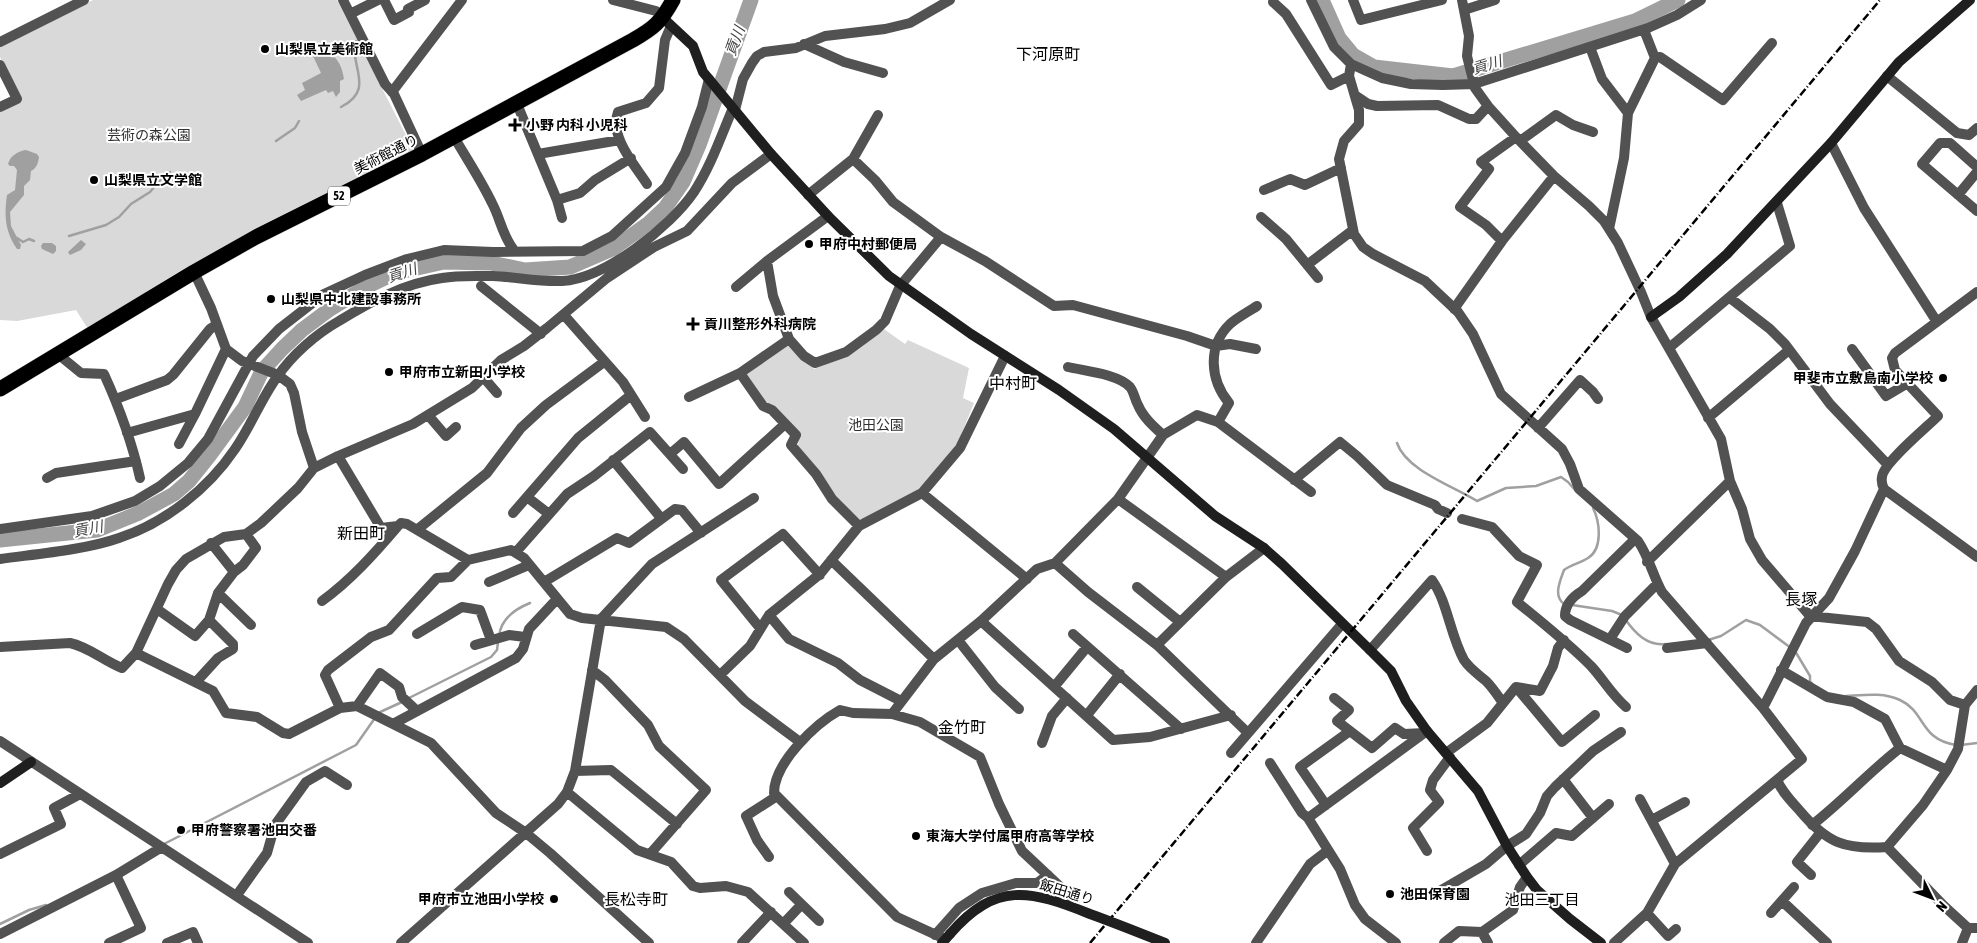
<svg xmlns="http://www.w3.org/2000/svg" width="1977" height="943" font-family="'Asap Condensed','Noto Sans JP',sans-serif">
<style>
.green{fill:#d9d9d9}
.water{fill:#a0a0a0}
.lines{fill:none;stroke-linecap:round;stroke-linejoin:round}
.stream{stroke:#a0a0a0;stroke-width:2.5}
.river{stroke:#a0a0a0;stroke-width:15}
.highway-casing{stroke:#dbdbdb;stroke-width:16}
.street{stroke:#525252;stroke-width:10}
.secondary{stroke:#1f1f1f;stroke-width:10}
.highway{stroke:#000;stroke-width:15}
.rail{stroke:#000;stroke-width:2.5;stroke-dasharray:8 2.5 1 2.5;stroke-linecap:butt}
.secondary-bridge{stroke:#1f1f1f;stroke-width:10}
.poi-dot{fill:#000;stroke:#fff;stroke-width:2}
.labels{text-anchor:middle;stroke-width:4;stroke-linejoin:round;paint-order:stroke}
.shield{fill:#fff;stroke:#4c4c4c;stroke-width:1}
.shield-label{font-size:12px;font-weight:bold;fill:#000}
.poi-label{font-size:14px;font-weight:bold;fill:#000;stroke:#fff;text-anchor:start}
.park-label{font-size:14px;fill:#303030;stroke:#fff}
.street-label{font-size:14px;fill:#000;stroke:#fff}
.water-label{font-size:15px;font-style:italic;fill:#414141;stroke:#fff}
.neighbourhood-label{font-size:15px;fill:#000;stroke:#fff}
.quarter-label{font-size:16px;fill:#000;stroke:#fff}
</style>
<rect width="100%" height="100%" fill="#fff"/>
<path class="green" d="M93,0H337L414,151L259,227L175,274L88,329L76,310L17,321L0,320V109L20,100L0,57V45Z
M881,327L905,344L908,340L969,368L963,398L974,403L958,442L920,491L863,519H859L838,500L797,448L800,436L765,403L745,373L786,344L790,345L814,369L850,354Z"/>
<path class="water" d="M323,52C337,54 342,66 344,79L340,81V92L336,97L333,91L328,93L326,90L301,101L297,95L305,90L302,83L321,73L313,56Z
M26,150L37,154L39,157C38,163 37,168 31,171L30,180L24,186V195L10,212L11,226L21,245L20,249H17C5,232 4,216 7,195L15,190L17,170L14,166H10L8,164C10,156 18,151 26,150Z
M81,240L86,244L81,250L70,255L68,252Z
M43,243H52L56,246V251L53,254L42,249L41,246Z"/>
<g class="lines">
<path class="stream" d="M341,107C376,89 349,67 356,41
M276,141L295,128L299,121
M69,236L106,225L119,217L131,204L150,192L166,173L170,172
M17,238L23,242L29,239L34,241
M1397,443C1406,470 1453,486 1477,501L1506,488L1536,486L1561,477L1568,482L1575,490
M1564,604C1553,596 1560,581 1564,570C1571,565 1580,563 1588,558C1603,549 1600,522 1593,508
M1572,605L1612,611L1622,615
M1625,619C1635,633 1647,646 1665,644
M499,636C501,619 515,609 530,603
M1708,640L1721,636L1746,620L1760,625L1791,648
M1795,651L1810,676V682L1812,683
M1846,696C1864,695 1883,692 1900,700C1926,712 1919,739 1956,745
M407,699L491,657L497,650L498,642
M378,713L402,702
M1961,745L1977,743
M164,844L356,745L375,718
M0,924L29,910L46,905"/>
<path class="river" d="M1322,0L1339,38L1353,55L1374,67L1453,76L1635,21L1678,0
M0,540L97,530L139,513L174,494L189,481L209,456L245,407L262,371L282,349L302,330L330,309L366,287L395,273L444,262L491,263L525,270L570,267L614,248L649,223L665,208L683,182L699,145L751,0"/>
<defs>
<path id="highway" d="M0,389L194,272L256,237L422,154L633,40C654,28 661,22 673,0"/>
</defs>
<use href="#highway" class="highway-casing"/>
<path class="street" d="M343,0L385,84L394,94L422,154
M384,0L394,20L409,12L408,9L425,0
M613,0L656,11L663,18
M1311,0L1334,47L1351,64L1382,78L1411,84L1443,85L1474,84L1648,28L1677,15L1701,0
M1353,0L1361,20L1442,0
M1462,0L1469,36L1467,56L1475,88L1488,106L1516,137L1554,176L1589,206L1604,221L1618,243L1641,292L1651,317L1721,439L1730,481L1742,509L1750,539L1762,560L1810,616L1867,622L1876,629L1899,661L1932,682L1950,700L1965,705
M1273,2L1286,14L1331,85L1349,76
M1464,10L1495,0
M350,14L378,0
M1644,30L1655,58
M0,42L84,0
M804,44L844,62L883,73
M1590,47L1602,79L1628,113L1624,158L1609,229
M1351,64L1349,76L1359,110V124L1344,141L1339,159L1354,234L1363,247L1373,254L1425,281L1458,312L1473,334L1501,394L1562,449L1570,464L1579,489L1638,541C1649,557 1653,576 1662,592L1763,708L1802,759L1675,864L1647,913L1614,943
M0,65L17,99L0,107
M1887,76L1957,133L1969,135L1977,128
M392,92L462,0
M1356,96L1368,104L1377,106L1438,105L1469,119H1476L1488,106
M517,104L557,200L562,218
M735,110L743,79L752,63L757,56L764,52L796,48L825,36L885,29L910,23L950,0
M1628,113L1655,58L1660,57L1723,100L1772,43
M454,137C467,159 481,180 492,203C501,220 501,232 513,249
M1520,141L1556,115L1573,125L1593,132
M1831,143L1864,208L1937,322
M538,154L620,140
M853,159L875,180L893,202L941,237L985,261L1054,306L1073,305L1187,336L1216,346L1230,344L1256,349
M1977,167L1950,143H1940L1922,164L1977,211
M647,184C634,164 609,136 618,112L646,103L659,88L665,40L671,26
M1264,190L1290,179L1305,185L1341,168
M808,195L853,159L878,115
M1958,195L1977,172
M557,200L580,193L595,180L631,158
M1261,217L1286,239L1318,278
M1502,241L1486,225L1460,207L1489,169L1481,162L1516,137
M767,261L773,296L789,339L804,356L815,363L846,352L876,330L885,321L900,286L941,237
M1307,265L1353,230
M194,272L211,308L226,349L242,361L278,375L290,384L294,393L302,432L314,468
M481,286L541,334
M736,287L767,261L828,216
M1977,292L1895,353L1892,358L1895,370L1938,416C1926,428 1883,463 1882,477C1881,482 1882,485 1884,489L1977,557
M1730,298L1770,329L1785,344L1830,404L1888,465
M1454,309L1502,241L1554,176
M564,315L623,382L645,417
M1669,348L1790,246L1777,203
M1852,349L1886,396L1908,383
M59,355L81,373L104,374C119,407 132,442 140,478
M1068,367C1085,371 1118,374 1130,387C1134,392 1135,400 1138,405C1143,417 1153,426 1163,435
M740,373L763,406L772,410L796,435L791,445L816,474L832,499L859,526
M484,378L497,393
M689,397L740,373L789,339
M116,399L167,380L173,375L210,329L216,325
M428,415L446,436L456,427
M1708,418L1789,350
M1218,422L1229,403C1210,380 1207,346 1230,324C1238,317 1248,312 1257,306
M1538,428L1580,380L1593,392L1598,399
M127,433L195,414
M179,444L195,414L226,349
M670,454L684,442L719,484L785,424
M338,456L381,528L398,526L401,523L407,524L468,560L511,550L524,558L570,614L582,618L666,627L684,639L745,701L800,742
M613,460L661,518
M47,478L56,473L136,461
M1294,480L1340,442L1357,456L1387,485L1435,505L1438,509L1447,513
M922,493L1027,579
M527,497L549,514
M1118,499L1226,577
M513,513L578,438L631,395
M1462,519L1492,527L1519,556L1537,565L1517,602C1543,623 1568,643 1591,666C1604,680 1611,694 1626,707
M0,529L92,516L135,501L160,486L188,463L208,439L253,356L279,329L324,294L365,275L407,259L444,250L493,252L583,251L612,236L666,187L685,153L702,107L709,79
M418,529L487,473L521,428L546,405L604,362
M211,543L234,572
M516,552L567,494L594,476L650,432L683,469
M0,559C36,554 85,550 119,538C165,523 208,489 235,449C251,426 261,399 277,377C292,355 316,334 339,321C370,302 405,283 442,278C458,275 476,276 493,276C516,277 539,282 562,281C605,279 671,226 694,192C711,166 721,136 733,108
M831,560L934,659
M1647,562L1730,481
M1055,563L1088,592L1157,645L1248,733
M489,582L529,565
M544,582L617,538L629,543L675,509L682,510L701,533
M1137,587L1180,622
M218,593L251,625
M322,601C351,580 375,553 398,526
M157,609L195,636L209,620L218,593L234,572L243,565L256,548L246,534
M769,615L789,639L838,663L860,680L901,701
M981,621L1113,740L1150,737L1231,715
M760,628L721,580L783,534L820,575
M417,634L462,607L480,610L491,640
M1073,634L1181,729
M1610,639L1625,616L1657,584
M958,640L995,687L1019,709
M475,645L509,635L525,637
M1157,645L1226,577L1264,548
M0,647L70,643C89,647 104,661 122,668L136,653L168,584L176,570L186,559L224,537L246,534L261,523L298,488L314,468L338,456L413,424L472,388L501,360L524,346L547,328L607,278L654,247L687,231L732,183L771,154
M1627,648L1570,620L1565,616C1565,605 1572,597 1582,591L1635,539
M1667,648L1707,643
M1370,650L1432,580C1448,603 1450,635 1464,660C1470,669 1478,674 1486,681C1493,688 1498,696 1503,703
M136,653L213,691L226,713L257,717L283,733L289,734L340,708L357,706L431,743L496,813L526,833L550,853L649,943
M592,670L605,680L648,725L659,746L706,790L650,854
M1781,670L1827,697L1854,702L1885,719L1900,748L1947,770
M720,675L750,646L769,615L820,574L859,526L922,493L960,448L1005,356
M196,682L218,658L233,649V644L209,620
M1054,687L1087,647
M1516,687L1562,742L1595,715
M1334,698L1349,710L1337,721L1372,748L1395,728L1404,734L1425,733
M357,706L380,673L399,687L402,697L417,711
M340,708L325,675L328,670L371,637L389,630L437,578L451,577L468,560
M1763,708L1806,623L1829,598L1855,551L1884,489
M892,714L934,659L981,621L1037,569L1055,563L1118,499L1163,435L1197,415L1218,422L1311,492
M1087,715L1120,674
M393,724L516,658L523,649L529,629L557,599
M0,741L308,943
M1042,743L1052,716L1067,698
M1231,753L1342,624
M1446,753L1487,723L1516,687L1540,691L1553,666L1558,648L1564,640
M1270,763L1302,813L1308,818
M575,771L611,770L677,824
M1563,779L1593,818
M1777,780C1782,792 1791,801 1800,811C1827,843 1845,850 1887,847L1923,805L1947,770L1958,749L1965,705L1977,690
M567,792L637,850L671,862L693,886L700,888L726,886L748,892L804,943
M1640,799L1675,864
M1326,805L1300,767L1350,731
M1652,820L1685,802
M1812,825C1843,801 1869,772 1900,748
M1887,847L1944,906L1968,928H1977
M1427,851L1413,828L1439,802L1430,790L1433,780L1450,757
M0,854L61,824L54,808L80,794
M769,857L757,840L746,816L777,796
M1519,865L1556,833L1572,836L1609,804
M1811,875L1797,862L1820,833
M789,892L819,921
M237,895L267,853L275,825L306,782L325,771L347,785
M1431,896L1486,864L1507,846L1526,834L1540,813L1547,796L1555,787L1593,751L1621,732
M1782,901L1827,943
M1647,913L1668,936L1676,929
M1771,913L1794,887
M784,923L801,905
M1482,932L1488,943
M0,934L116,875L162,847
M935,935L959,908L982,893L1016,883H1037L1048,875
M945,939L897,917L774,793C774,763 815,724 840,710L853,713L892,714L920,722L980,757L999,804L1022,851L1071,897
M109,943L141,928L116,875
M167,943L193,932L198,943
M401,943L558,804L567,792L575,771L601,619L652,564L754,498
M742,943L771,912
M1256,943L1310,864L1327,851
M1396,943L1365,919L1355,905L1340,869L1308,818L1427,731
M1444,943L1459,931L1482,932L1513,910L1520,887L1527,877
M1962,943L1968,928"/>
<path class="secondary" d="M663,18L693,46L703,72L771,154L828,216L889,276L971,334L1059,390L1114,429L1215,516L1264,548L1282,564L1370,650L1391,671L1406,701L1427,731L1478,791L1507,846L1527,877L1537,890L1570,919L1601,943
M1651,317L1679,297L1727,254L1831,143L1899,62L1970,0
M0,783L31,762
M942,943L950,934"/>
<use href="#highway" class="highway"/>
<path class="rail" d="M1090,943L1880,0"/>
<path class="secondary-bridge" d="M950,934C996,881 1030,890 1090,914C1115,923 1140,933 1165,943"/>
</g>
<g class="poi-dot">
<circle cx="265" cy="49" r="5"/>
<path d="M512.5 117.5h5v5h5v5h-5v5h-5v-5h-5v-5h5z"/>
<circle cx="94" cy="180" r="5"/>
<circle cx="809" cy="244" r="5"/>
<circle cx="271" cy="299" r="5"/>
<path d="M690.5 316.5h5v5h5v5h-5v5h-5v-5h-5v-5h5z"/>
<circle cx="389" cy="372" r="5"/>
<circle cx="1943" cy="378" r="5"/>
<circle cx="181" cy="830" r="5"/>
<circle cx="916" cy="836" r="5"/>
<circle cx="1390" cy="894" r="5"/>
<circle cx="554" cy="899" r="5"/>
</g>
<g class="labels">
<rect class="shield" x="328" y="186.5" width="22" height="19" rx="4"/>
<g class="shield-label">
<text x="339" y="200">52</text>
</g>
<g class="poi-label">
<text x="275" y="54">山梨県立美術館</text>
<text x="526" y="130">小野 内科 小児科</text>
<text x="104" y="185">山梨県立文学館</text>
<text x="819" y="249">甲府中村郵便局</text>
<text x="281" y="304">山梨県中北建設事務所</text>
<text x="704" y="329">貢川整形外科病院</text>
<text x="399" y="377">甲府市立新田小学校</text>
<text x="1933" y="383" text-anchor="end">甲斐市立敷島南小学校</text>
<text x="191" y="835">甲府警察署池田交番</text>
<text x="926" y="841">東海大学付属甲府高等学校</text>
<text x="1400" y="899">池田保育園</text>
<text x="544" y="904" text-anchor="end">甲府市立池田小学校</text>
</g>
<g class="park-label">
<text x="149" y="140">芸術の森公園</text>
<text x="876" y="430">池田公園</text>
</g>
<g class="street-label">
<text transform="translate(386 154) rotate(-27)" y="5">美術館通り</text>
<text transform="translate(1067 892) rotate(17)" y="5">飯田通り</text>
</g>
<g class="water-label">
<text transform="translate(735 41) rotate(-70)" y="5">貢川</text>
<text transform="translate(1487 65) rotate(-17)" y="5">貢川</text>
<text transform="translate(402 273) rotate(-18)" y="5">貢川</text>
<text transform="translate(88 529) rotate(-11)" y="5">貢川</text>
</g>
<g class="neighbourhood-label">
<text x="1542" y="905">池田三丁目</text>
</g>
<g class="quarter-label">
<text x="1048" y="60">下河原町</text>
<text x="1013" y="389">中村町</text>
<text x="361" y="539">新田町</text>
<text x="1801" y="605">長塚</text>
<text x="962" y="733">金竹町</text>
<text x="636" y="905">長松寺町</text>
</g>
</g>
<g transform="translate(1932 898) rotate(132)" stroke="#ffffff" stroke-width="4" paint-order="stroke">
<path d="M0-4L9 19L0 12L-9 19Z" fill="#000000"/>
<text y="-8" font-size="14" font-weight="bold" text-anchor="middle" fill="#000000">N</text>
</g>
</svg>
